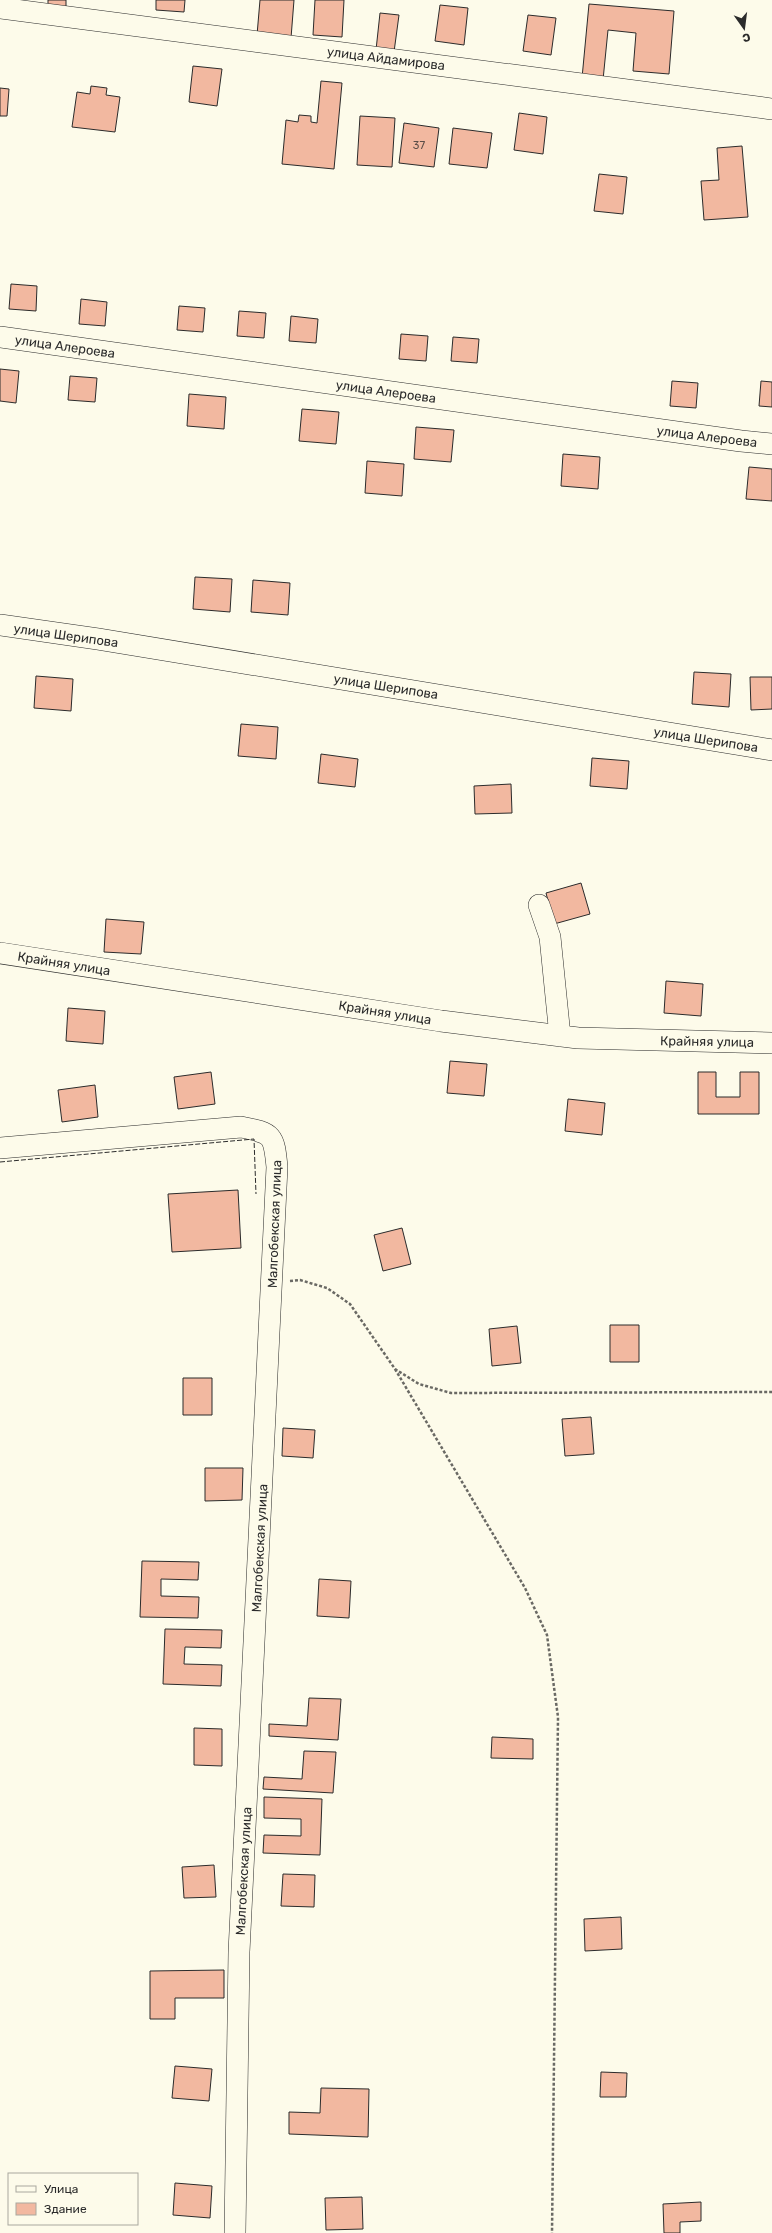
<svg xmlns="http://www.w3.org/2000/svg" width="772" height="2233" font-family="Rubik,sans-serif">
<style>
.building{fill:#f2b8a0;stroke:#2b2b2b}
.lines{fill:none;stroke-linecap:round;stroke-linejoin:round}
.minor-casing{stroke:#2b2b2b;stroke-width:22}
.path{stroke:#6a6964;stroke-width:2.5;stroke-dasharray:3 2;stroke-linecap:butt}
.minor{stroke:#fdfbea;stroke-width:21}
.fence{stroke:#2b2b2b;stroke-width:1;stroke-dasharray:5 2;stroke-linecap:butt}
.labels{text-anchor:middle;stroke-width:3;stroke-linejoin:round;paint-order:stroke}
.number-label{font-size:11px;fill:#5d4e48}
.street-label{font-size:13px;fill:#2b2b2b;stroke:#fdfbea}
</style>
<rect width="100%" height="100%" fill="#fdfbea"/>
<path class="building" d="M48,0H66V9H48Z
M156,0H185L184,12L156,10Z
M260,0H294L291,38L257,35Z
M315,0H344L342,37L313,35Z
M589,4L674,11L669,74L633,71L636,33L608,30L603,80L582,78Z
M440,5L468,8L464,45L435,41Z
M380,13L399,15L394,52L376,50Z
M528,15L556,18L551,55L523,51Z
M193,66L222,69L217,106L189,102Z
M321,81L342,83L334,169L282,164L286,120L298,122L299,115L311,116V122L317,123Z
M91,86L107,88L106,95L120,97L115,132L72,127L77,92L90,94Z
M0,88L9,89L7,116H0Z
M519,113L547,117L543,154L514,150Z
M360,116L395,118L392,167L357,165Z
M404,123L439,128L434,167L399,163Z
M453,128L492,133L487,168L449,164Z
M742,146L748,217L704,220L701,181L719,180L717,148Z
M599,174L627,177L623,214L594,211Z
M11,284L37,286L36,311L9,309Z
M81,299L107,302L105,326L79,324Z
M179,306L205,308L203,332L177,330Z
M239,311L266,313L264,338L237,336Z
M291,316L318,319L316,343L289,341Z
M401,334L428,336L426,361L399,359Z
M453,337L479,339L477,363L451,361Z
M0,369L19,371L16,403L0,401Z
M70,376L97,378L95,402L68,400Z
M672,381L698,383L696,408L670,406Z
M761,381L772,382V407L759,406Z
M189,394L226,397L224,429L187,426Z
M302,409L339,412L336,444L299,441Z
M416,427L454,430L451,462L414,459Z
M563,454L600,457L598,489L561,486Z
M367,461L404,464L402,496L365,493Z
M749,467L772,469V501L746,499Z
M195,577L232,579L230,612L193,609Z
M253,580L290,583L288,615L251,612Z
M694,672L731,674L729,707L692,704Z
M36,676L73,679L71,711L34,708Z
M750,677H772V709L751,710Z
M241,724L278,727L276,759L238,756Z
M321,754L358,759L355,787L318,783Z
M592,758L629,761L627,789L590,786Z
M511,784L512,813L475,814L474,786Z
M581,883L590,914L554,924L546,893Z
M106,919L144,922L141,954L104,952Z
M666,981L703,984L701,1016L664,1013Z
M68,1008L105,1011L103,1044L66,1041Z
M450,1061L487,1064L484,1096L447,1093Z
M211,1072L215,1104L178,1109L174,1077Z
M698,1072H716V1097H740V1072H759V1114H698Z
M95,1085L98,1117L62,1122L58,1090Z
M568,1099L605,1103L602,1135L565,1131Z
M238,1190L241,1248L172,1252L168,1194Z
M402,1228L411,1264L383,1271L374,1235Z
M610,1325H639V1362H610Z
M517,1326L521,1363L492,1366L489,1329Z
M183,1378H212V1415H183Z
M591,1417L594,1454L565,1456L562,1419Z
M283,1428L315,1430L313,1458L282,1456Z
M205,1468H243L242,1500L205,1501Z
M142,1561L199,1562L198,1580L161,1579V1596L199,1597L198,1618L140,1617Z
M319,1579L351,1581L349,1618L317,1616Z
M165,1629L222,1630L221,1648L185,1647L184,1664L222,1665L221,1686L163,1684Z
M309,1698L341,1699L338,1740L269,1736V1724L307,1726Z
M194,1728L222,1729V1766L194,1765Z
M492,1737L533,1739V1759L491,1758Z
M304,1751L336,1752L333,1793L263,1789L264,1777L302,1779Z
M264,1797L322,1799L320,1855L263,1853L264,1835L301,1836V1819L264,1818Z
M214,1865L216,1897L184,1898L182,1867Z
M283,1874L315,1875L314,1907L281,1906Z
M621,1917L622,1949L585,1951L584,1919Z
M224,1970V1998H175V2019H150V1971Z
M175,2066L212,2069L209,2101L172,2098Z
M601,2072L627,2073L626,2097H600Z
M321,2088L369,2089L368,2137L289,2134V2112L320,2113Z
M175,2183L212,2186L210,2218L173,2215Z
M362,2197L363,2229L326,2230L325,2198Z
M701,2202V2221L680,2222V2233H664L663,2204Z"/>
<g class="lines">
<defs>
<path id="minor" d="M0,8L772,109
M0,337L741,441L772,444
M0,625L98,639L772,750
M539,905L550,937L560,1036
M0,953L441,1021L578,1038L772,1043
M0,1148L241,1127C273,1133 274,1135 277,1167L239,1952L235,2233"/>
</defs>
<use href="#minor" class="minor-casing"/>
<path class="path" d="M290,1281L300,1280L327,1288L350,1304L395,1369L419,1384L451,1393L772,1392
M395,1369L525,1588L547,1635L558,1717L552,2233"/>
<use href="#minor" class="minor"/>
<path class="fence" d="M0,1162L254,1139L256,1194"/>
</g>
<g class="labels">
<g class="number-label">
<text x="419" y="149">37</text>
</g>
<g class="street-label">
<text transform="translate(386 58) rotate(7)" y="5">улица Айдамирова</text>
<text transform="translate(65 346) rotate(8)" y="5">улица Алероева</text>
<text transform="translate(386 391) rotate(8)" y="5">улица Алероева</text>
<text transform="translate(707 436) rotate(7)" y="5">улица Алероева</text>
<text transform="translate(66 635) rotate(8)" y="5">улица Шерипова</text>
<text transform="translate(386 686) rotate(9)" y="5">улица Шерипова</text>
<text transform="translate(706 739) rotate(9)" y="5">улица Шерипова</text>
<text transform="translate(64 963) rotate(9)" y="5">Крайняя улица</text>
<text transform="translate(385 1012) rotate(9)" y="5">Крайняя улица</text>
<text transform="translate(707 1041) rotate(1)" y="5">Крайняя улица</text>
<text transform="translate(274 1224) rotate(-88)" y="5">Малгобекская улица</text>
<text transform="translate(259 1548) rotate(-87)" y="5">Малгобекская улица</text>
<text transform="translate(243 1871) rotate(-87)" y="5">Малгобекская улица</text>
</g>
</g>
<rect x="8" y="2173" width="130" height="52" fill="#fdfbea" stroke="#a9a89e"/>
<rect x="16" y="2186" width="20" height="6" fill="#fdfbea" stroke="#a9a89e"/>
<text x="44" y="2193" font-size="12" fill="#2b2b2b">Улица</text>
<rect x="16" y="2203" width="20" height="12" fill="#f2b8a0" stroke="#a9a89e"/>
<text x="44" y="2213" font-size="12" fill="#2b2b2b">Здание</text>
<g transform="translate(744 28) rotate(166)" stroke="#fdfbea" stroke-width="3" paint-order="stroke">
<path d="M0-3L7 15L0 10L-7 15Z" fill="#2b2b2b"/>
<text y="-6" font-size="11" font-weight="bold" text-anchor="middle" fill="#2b2b2b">С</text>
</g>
</svg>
